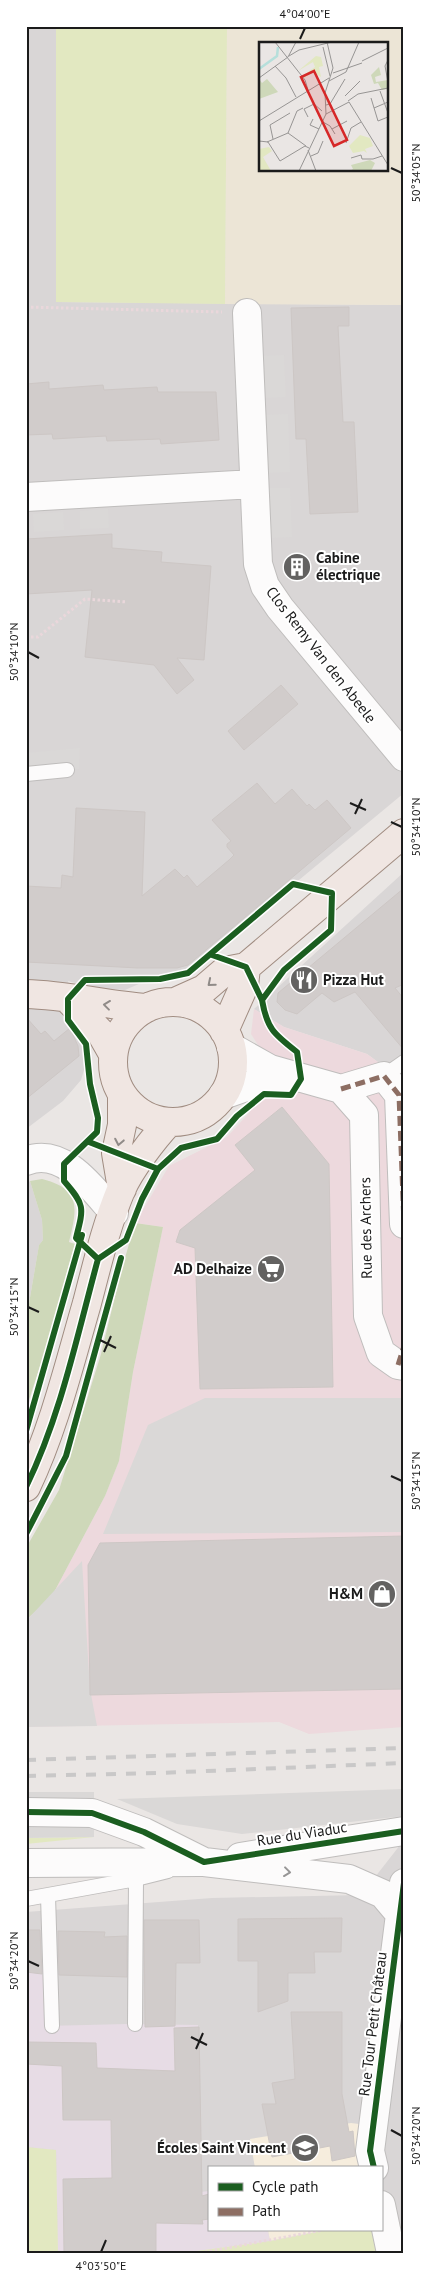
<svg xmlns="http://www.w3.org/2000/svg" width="430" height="2279" font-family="'PT Sans',sans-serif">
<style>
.residential{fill:#d9d6d6}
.commercial{fill:#edd9dd}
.industrial{fill:#e7dce5}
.education{fill:#f6eddd}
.farmland{fill:#ece5d6;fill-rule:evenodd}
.grass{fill:#e2e8c1}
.forest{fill:#ced8b9}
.parking{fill:#dad8d7}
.building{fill:#d1cccb;stroke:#cdc7c5}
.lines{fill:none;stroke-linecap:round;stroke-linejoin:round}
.service-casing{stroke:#bfbdbc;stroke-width:16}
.minor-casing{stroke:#bfbdbc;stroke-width:30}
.primary-casing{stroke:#a08c81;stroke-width:30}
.path{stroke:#ead7db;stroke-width:3;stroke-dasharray:2.5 2.5;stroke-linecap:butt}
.service{stroke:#fcfbfb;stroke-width:14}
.minor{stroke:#fcfbfb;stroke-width:28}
.primary{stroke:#f0e6e2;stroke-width:28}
.rail{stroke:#c9c8c8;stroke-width:4;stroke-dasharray:10 10;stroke-linecap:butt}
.quiet{stroke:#8d6e63;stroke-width:5;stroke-dasharray:10 5;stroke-linecap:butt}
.cycleway-casing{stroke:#fff;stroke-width:9}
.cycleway{stroke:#1b5e20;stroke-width:6}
.oneway{stroke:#908b88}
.oneway2{stroke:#979696}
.ticks{fill:none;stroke:#1b1b1b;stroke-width:2}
.labels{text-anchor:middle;stroke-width:4;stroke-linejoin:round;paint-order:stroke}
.poi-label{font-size:15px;font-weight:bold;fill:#1b1b1b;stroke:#fff;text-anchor:end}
.street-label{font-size:15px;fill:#1b1b1b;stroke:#fff}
.inset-river{fill:none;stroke:#b6dfdb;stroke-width:2.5}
.inset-road{fill:none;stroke:#979594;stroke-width:1}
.view{fill:#d62828;fill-opacity:0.15;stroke:#d62828;stroke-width:2.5}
.inset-edge{fill:none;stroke:#1b1b1b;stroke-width:2.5}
.neatline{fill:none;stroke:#1b1b1b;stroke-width:2}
.ticks-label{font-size:12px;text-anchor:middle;fill:#1b1b1b}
</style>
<rect width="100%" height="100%" fill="#eae6e4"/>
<path class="residential" d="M26,26H56V302L404,305V793L194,967L176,978L148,980L125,990L93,988L68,981L86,1040L87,1060L81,1080L63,1101L26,1129Z
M404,872V1081L367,1054L284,1027L254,1009Z
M30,1181L42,1220L43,1240L39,1245L26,1321V1185Z
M404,1840V2253L381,2220V2168H209V2230H326L270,2241L58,2253L56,2150L26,2147V1912L212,1898L361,1895Z"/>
<path class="commercial" d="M254,1009L284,1027L367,1054L404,1081V1727L309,1734L279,1722L26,1727V1620L52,1596L105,1496L119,1461L133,1372L163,1227L135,1223L169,1166L227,1137L249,1113L262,1090L265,1056L251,1034Z"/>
<path class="industrial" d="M44,1961V2026L127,2024L198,2025L200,2192L209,2191V2230H268L270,2241L182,2253H58L56,2150L26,2147V1962Z"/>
<path class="education" d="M351,2123L359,2124L358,2168H255L250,2139Z
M268,2230H326L270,2241Z"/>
<path class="farmland" d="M227,26H404V305L225,304ZM260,44H386V170H260Z"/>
<path class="grass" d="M56,26H227L225,304L56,302Z
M94,1837L26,1844V1838Z
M26,2147L56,2150L58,2253H26Z
M326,2230H381L391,2253H182L270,2241Z"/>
<path class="forest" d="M42,1179C82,1189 77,1209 69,1242L75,1244L45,1351L26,1409V1321L39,1245L43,1240L42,1220L30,1181Z
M135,1223L163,1227L133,1372L119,1461L105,1496L52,1596L26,1620V1548L59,1490L101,1354L121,1272Z"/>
<path class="parking" d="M284,355L286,397L263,398L261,356Z
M288,414L290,472L265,473L264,415Z
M266,488H290L292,537L268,538Z
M108,509L109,528L80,529V511Z
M63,512L64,530L34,532L33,514Z
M80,748L79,769L26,774V753Z
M205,1398H404V1532L103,1534L148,1425Z
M82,1561L90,1689L97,1726L26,1727V1621Z
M404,1789V1816L242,1834L177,1824L117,1799Z
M26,1792H94V1805H26Z
M26,1824H94V1837L26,1838Z"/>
<path class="building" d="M349,307V326H338L343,422H354L358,512L310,514L306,439H296L291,308Z
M49,382V389L103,385L104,390L157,387L158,392H216L219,440L161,444L160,439L107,441L106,436L53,439L52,434L26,435V384Z
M112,534V548L162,552L161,562L211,566L204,660L177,658L194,680L177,694L154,665L85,657L92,590L26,594V539Z
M281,685L298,704L244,750L228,731Z
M257,783L275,804L292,789L307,806L309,804L315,810L327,800L351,828L188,965L177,968H138L26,962V886L61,888L62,875L73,877L76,808L145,812L142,896L175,869L184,878L187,875L197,887L229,860L234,855L227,847V844L231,841L212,820Z
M404,888V984L395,988L404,999V1050L355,992L334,1002L322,993L297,1014L285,1010L277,1002L278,993Z
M26,1017L41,1034L45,1031L54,1041L70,1028L78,1046L79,1056L26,1099Z
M282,1107L329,1164L333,1387L200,1389L195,1248L176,1242L180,1230L255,1170L235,1145Z
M404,1536V1689L90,1695L88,1565L100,1543Z
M342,1918L341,1952H314L315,1973H288V2001L258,2012V1961H238V1919Z
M144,1920H199L200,1963H176L175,2026L145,2027Z
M26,1930H40L42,1974L26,1972Z
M58,1931L105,1932L104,1937L127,1936V1977L59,1975Z
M291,2012H342V2094L349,2132L353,2131L355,2156L332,2161L330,2146L272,2157L262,2104H276L272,2083L295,2079Z
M199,2027L202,2196L209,2194V2219L202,2220L203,2224L156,2223V2253H64L63,2179L112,2178L111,2120H63L62,2066L26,2064V2042L96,2043L97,2068L175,2071L174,2028Z"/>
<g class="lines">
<defs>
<path id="service" d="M26,774L67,770
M384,1076L404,1062
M48,1896L52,2026
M26,1899L136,1879L168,1871
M135,2024L136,1879"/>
<path id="minor" d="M247,313L258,564L265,586L280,608L404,757
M26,497L254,484
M231,1047L270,1069L341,1089L364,1115L368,1316L381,1353L398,1365L404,1366
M341,1089L384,1076L399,1095L404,1224
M223,1095L268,1079H292
M26,1161C63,1146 93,1189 114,1213
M26,1812L92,1813L144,1832L204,1862L349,1879L383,1894L399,1913
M240,1857L404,1831
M26,1863L200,1862
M374,2168L370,2151L404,1883
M381,2205L391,2253"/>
<path id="primary" d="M26,994C67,995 106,1005 147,1008
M68,999L101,1033L113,1054
M175,1002L204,989L225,971L246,967L404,833
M113 1062a60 60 0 1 1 120 0a60 60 0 1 1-120 0Z
M224,1031L244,986L246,967
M122,1189L116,1153L122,1125V1094
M26,1487C54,1428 69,1365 87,1303C97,1265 106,1226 121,1190C130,1169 154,1138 169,1122"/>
</defs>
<use href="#service" class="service-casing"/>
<use href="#minor" class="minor-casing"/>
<use href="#primary" class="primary-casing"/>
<path class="path" d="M26,307L222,312
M26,637H38L85,599L127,602
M200,2253L323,2230"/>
<use href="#service" class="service"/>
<use href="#minor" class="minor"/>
<use href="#primary" class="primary"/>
<path class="rail" d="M26,1760L404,1748
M26,1776L158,1773L404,1763"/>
<path class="quiet" d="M341,1089L384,1076L399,1095L404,1224
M398,1365L404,1346"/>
<defs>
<path id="cycleway" d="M293,884L332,893L331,930L284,970L262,1000C267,1029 274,1034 297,1052L301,1079L291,1095L264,1094L237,1116L217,1139L181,1148L158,1169L142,1199L126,1240L98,1259L76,1238C84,1207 85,1205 64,1181V1164L97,1132L98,1118L90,1084L86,1044L68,1020V999L85,980L160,979L188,973Z
M212,955L246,967L262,1000
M89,1142L158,1169
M26,1431L82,1235
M26,1487C61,1415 77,1336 98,1259
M26,1534L66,1456L121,1258
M26,1812L92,1813L144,1832L204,1862L404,1831
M374,2168L370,2151L404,1883"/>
</defs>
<use href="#cycleway" class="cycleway-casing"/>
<use href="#cycleway" class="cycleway"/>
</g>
<defs><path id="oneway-chevron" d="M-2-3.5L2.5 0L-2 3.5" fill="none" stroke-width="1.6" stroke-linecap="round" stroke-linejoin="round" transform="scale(1.25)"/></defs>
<g class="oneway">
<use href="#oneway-chevron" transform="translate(211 983) rotate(140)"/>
<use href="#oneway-chevron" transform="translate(107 1005) rotate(-173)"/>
<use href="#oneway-chevron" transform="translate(119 1142) rotate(101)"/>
</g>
<use class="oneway2" href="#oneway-chevron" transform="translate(287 1872) rotate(7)"/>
<path class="ticks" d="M300,39L305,28M391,168L402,173M28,652L39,658M350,803L366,810M355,814L362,799M391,822L402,827M28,1307L39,1312M100,1340L116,1348M104,1352L111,1336M391,1476L402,1481M28,1961L39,1966M191,2037L207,2045M196,2049L203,2033M391,2130L402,2136M101,2252L106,2240"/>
<defs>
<symbol id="building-disc" viewBox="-11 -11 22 22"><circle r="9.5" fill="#636261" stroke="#fff"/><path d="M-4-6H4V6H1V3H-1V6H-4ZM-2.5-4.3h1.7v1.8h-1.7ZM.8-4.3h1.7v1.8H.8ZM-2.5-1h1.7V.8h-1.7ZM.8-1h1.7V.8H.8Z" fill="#fff"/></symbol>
<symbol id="restaurant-disc" viewBox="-11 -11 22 22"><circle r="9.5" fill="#636261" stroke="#fff"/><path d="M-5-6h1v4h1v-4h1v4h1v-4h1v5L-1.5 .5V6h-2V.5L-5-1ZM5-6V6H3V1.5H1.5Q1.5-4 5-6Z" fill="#fff"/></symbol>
<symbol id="supermarket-disc" viewBox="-11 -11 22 22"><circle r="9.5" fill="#636261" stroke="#fff"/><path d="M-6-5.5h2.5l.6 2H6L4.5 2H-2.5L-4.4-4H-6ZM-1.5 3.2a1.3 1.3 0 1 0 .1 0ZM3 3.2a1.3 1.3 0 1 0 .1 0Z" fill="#fff"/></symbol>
<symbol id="shop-disc" viewBox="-11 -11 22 22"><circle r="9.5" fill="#636261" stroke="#fff"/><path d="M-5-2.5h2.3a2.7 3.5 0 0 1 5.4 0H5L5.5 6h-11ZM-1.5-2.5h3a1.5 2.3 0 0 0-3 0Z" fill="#fff"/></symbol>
<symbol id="school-disc" viewBox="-11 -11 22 22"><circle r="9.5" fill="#636261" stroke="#fff"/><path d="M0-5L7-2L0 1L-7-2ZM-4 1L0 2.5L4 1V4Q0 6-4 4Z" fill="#fff"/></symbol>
</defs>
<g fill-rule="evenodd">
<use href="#building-disc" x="281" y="551" width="32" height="32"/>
<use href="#restaurant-disc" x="288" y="964" width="32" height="32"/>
<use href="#supermarket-disc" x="255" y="1253" width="32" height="32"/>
<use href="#shop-disc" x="366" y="1578" width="32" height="32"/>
<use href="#school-disc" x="289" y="2132" width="32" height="32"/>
</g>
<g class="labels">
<g class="poi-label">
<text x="316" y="563" text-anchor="start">Cabine<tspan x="316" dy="17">électrique</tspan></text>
<text x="323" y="985" text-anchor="start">Pizza Hut</text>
<text x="252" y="1274">AD Delhaize</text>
<text x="363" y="1599">H&amp;M</text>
<text x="286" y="2153">Écoles Saint Vincent</text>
</g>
<g class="street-label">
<text transform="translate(321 655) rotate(52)" y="5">Clos Remy Van den Abeele</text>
<text transform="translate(366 1228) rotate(-91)" y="5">Rue des Archers</text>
<text transform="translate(302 1834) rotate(-9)" y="5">Rue du Viaduc</text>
<text transform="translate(373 2024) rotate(-83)" y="5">Rue Tour Petit Château</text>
</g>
</g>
<g transform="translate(259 42)">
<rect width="129" height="129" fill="#eae6e4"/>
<path d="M57,14L62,15L64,24L60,25L62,35L54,30L45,36L43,34L56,25L54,20L39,29ZM101,93L111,96L114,104L106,107L108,111L105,109L94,111L90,104ZM10,105L13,109L4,115L12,129H0V107Z" fill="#e2e8c1"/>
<path d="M120,25L122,33L116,35L117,40L129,38L128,47L123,48L119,41L115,42L112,33ZM0,37L3,41L8,37L19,50L0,57ZM111,118L116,121L112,129H91L94,127L92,123Z" fill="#ced8b9"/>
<path class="inset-river" d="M0,27L18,14L19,5"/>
<path class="inset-road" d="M16,0L46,38L49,48M64,5L71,34M30,14L40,8L73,0M129,18L126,24L129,40M103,19L129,6M16,24L27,36L37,55M74,31L103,21M0,36L29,15L37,0M70,39L87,30L100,0M121,49L129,71M86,54L101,39M112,56L119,79L129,75M89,59L99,52L129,46M67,63L71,62L86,37M44,66L38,69L29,91L47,104M115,66L129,60M67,72L66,51L74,26L68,0M49,75L45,67L55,62L63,69M54,77L51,83L60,87M0,79L70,36M64,80L71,84L76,92M73,87L88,79M14,97L11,83L31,71M0,99L9,100L21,119L46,104L50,106M8,100L29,91M87,101L92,86L102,80M49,108L57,129M52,114L59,111L64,99M92,116L102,113L103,117H114L123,114M40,129L67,72L90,60L129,123"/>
<path class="view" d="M55,29L88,98L75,104L42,35Z"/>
<rect width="129" height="129" class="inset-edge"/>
</g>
<rect width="430" height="2279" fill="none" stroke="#ffffff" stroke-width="55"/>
<rect x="208" y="2166" width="175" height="65" fill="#ffffff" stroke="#a4a4a4"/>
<rect x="218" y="2183" width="25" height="8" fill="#1b5e20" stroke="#a4a4a4"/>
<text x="252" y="2192" font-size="15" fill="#1b1b1b">Cycle path</text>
<rect x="218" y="2208" width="25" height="8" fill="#8d6e63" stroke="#a4a4a4"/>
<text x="252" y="2216" font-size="15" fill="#1b1b1b">Path</text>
<rect x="28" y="28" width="374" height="2224" class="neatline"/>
<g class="ticks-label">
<text x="305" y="18">4°04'00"E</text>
<text transform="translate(416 173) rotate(-90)" y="4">50°34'05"N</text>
<text transform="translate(14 652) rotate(-90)" y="4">50°34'10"N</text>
<text transform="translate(416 827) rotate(-90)" y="4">50°34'10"N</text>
<text transform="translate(14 1307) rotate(-90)" y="4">50°34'15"N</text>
<text transform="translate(416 1481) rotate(-90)" y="4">50°34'15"N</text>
<text transform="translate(14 1961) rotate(-90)" y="4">50°34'20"N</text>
<text transform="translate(416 2136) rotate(-90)" y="4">50°34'20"N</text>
<text x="101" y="2270">4°03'50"E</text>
</g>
</svg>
